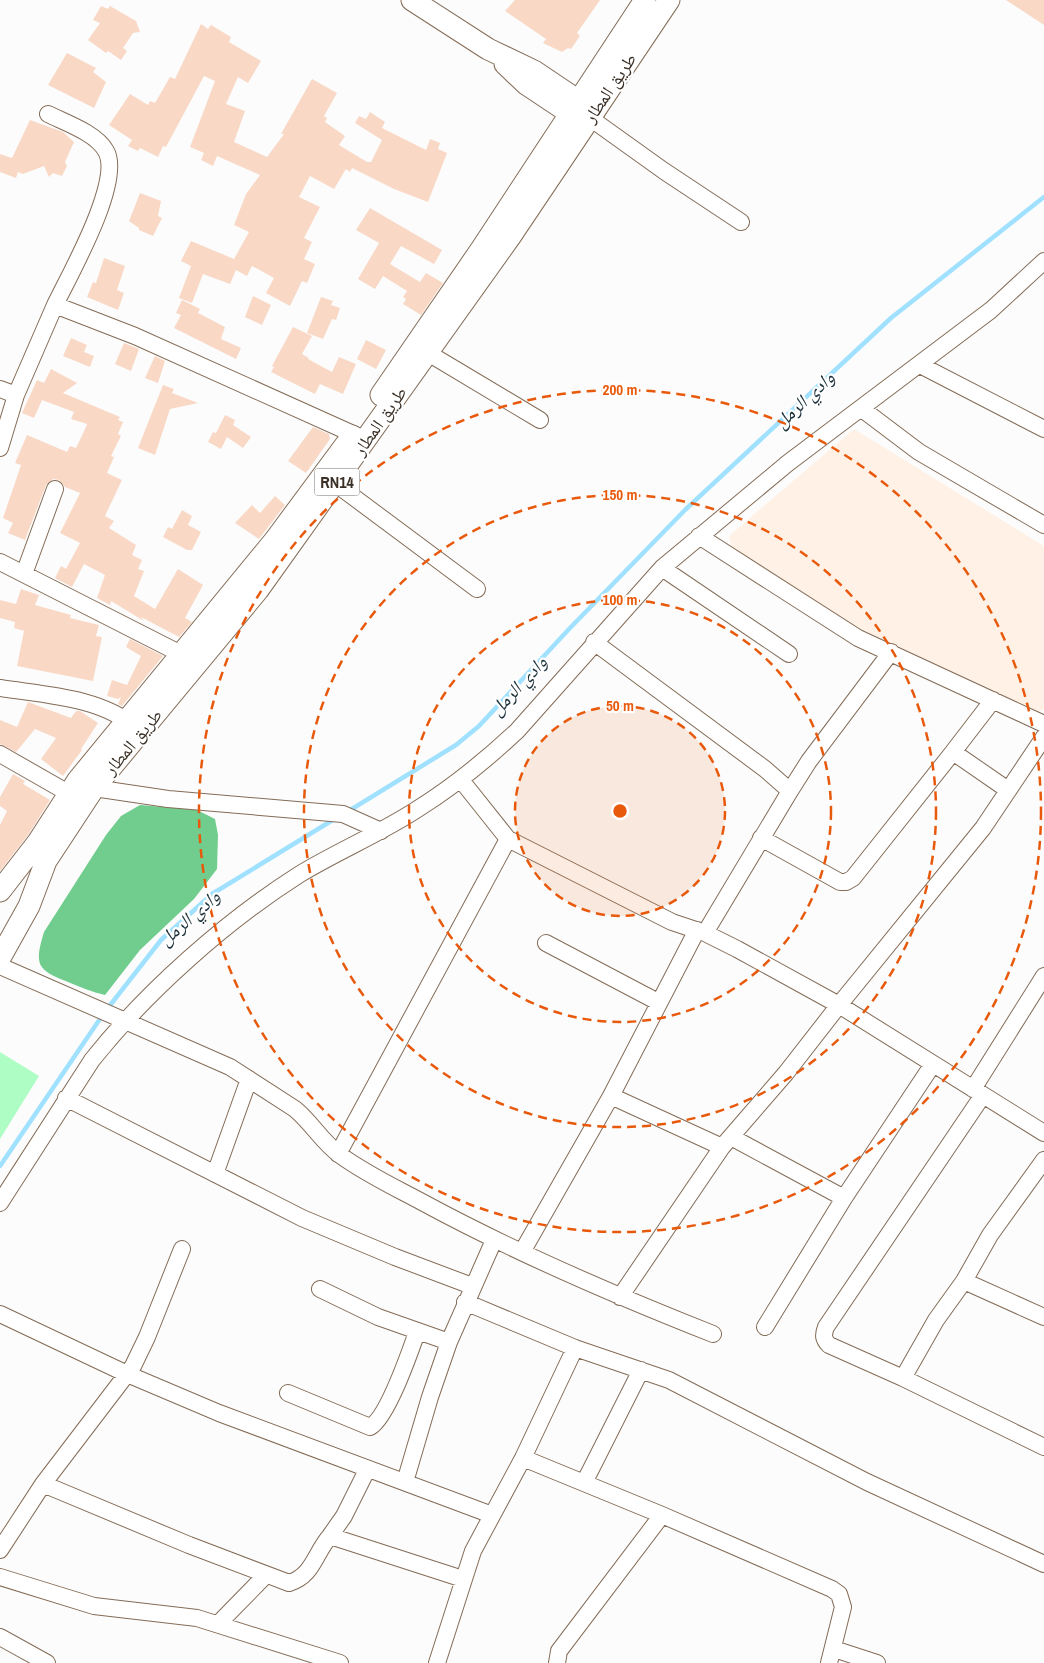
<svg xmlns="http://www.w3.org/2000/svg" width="1044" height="1663" font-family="'Archivo Narrow','Noto Naskh Arabic',sans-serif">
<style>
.built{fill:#fff1e5}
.green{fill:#aefdc4}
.forest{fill:#70cd8d}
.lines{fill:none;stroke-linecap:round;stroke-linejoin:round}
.stream{stroke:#a0e1ff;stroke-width:4.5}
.building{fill:#f9d9c6}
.minor-casing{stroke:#846c57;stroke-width:18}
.major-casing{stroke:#846c57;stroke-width:23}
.minor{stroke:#fff;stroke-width:16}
.major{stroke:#fff;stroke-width:21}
.ring{fill:none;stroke:#e8590c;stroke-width:2.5;stroke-dasharray:9 6}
.labels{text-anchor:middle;stroke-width:4.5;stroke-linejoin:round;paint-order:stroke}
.shield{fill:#fff;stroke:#746d67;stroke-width:1}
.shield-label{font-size:16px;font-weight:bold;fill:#392f26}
.street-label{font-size:18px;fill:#392f26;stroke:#fff}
.water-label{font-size:19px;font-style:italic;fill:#1c313a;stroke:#fff}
.centre{fill:#e8590c;stroke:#fff;stroke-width:2.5}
.ring-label{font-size:15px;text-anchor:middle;font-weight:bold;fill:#e8590c;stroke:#fff;stroke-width:4.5;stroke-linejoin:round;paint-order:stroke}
</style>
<rect width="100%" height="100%" fill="#fcfcfc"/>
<path class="built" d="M854,429L1044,546V709L1038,712L861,634L733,553L729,536Z"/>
<path class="green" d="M0,1052L39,1076L0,1139Z"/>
<path class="forest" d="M140,805L197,810L215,819L218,835L217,869L194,899L140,950L105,995C92,992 80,987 68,982C37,970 34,965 44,932L106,835L121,816Z"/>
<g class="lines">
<path class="stream" d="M347,812L456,745L479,726L570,628L685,510L891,318L1044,197
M0,1166L104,1013L161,940L212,894L336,818"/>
</g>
<path class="building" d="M515,0H600L577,33L580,36L571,49L568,48L562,52L543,43L546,39L505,11Z
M1006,0H1044V25Z
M101,6L108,9L110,6L136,21L140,32L133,33L123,48L127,51L121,60L108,51L106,53L88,40L100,23L93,20Z
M201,24L208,29L211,25L231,37L229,42L261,61L248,83L238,77L226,104L245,111L234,142L267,157L284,134H281L312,79L337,93L324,116L327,118L325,122L345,136L339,145L367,162H371L382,140L355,123L359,116L366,119L370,112L385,122L382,128L426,150L430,139L440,143L438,149L447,153L428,202L394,189L352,168L350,172L346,169L334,189L310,176L299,197L320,207L304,238L312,242L304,259L315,264L307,283L302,281L290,306L266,293L274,278L252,266L247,276L236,270L230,284L203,274L192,303L179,298L191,266L181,261L191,241L234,259L249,232L234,225L246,194L260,175L217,156L213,166L201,160L204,153L190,147L215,81L204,76L166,147L163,146L158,157L140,148L138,151L128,146L132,140L109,125L130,94L148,105L150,101L155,103L170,77L175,79Z
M67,53L96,68L93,72L106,82L94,108L48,85Z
M30,120L63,132L74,142L65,162L67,166L62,176L53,173L49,177L44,166L23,174L18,172L16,178L0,172V154L12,158Z
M140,193L161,201L158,216L162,218L153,236L139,230V228L129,221Z
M370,208L442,250L434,264L401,246L390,264L420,282L426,273L443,283L421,315L403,304L406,299L403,297L407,291L383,276L375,289L358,279L379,243L356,230Z
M104,258L125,266L117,290L124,293L118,310L87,297L93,282L96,283Z
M253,296L271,305L262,325L245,317Z
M321,297L333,301L331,305L340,308L336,320L332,319L323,339L307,333Z
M182,300L200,309L198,313L225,327L221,339L241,348L236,359L174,328L181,315L176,313Z
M293,327L312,336L302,354L309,358L308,359L332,372L339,357L356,364L343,394L320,384L315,394L271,372L274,367L272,366Z
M71,338L87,345L84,352L94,356L90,367L63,356Z
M366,340L386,350L376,369L357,359Z
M124,343L139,349L131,371L115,364Z
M155,356L165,361L158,383L145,378Z
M51,369L77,383L63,393L120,417L118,420L123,422L118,434L121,436L111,456L114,457L107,473L122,480L105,516L114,521L109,528L136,545L132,555L142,560L138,569L144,571L134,596L155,609L178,569L203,585L185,618L192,622L179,637L141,617L144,621L111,601L110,605L97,598L105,575L84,564L72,587L55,578L61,566L66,569L80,543L60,533L80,493L65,487L59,480L53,479L46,485L25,540L8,533L13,523L3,518L21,465L15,463L27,435L67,452L70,446L76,448L86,427L87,424L71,419L74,412L42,400L34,418L22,413L37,380L44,383Z
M163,385L174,389L172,393L198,403L170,409L155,455L138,448Z
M225,415L235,420L233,425L251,437L243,448L227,437L221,449L208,442L213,432L216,433Z
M313,427L329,434L330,439L306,473L288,461Z
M275,496L285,505L259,539L235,523L252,505L260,513Z
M182,510L192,516L188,525L201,532L192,550H187L163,537L168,527L172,529Z
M21,589L39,595L35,605L71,615L70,618L99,625L96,636L102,637L93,681L17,666L24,631L14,628L15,622L0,618V600L16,604Z
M130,639L163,656L122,706L118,704L121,697L118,699L107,696L112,680L127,685L141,656L126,647Z
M28,702L71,718L76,711H80L98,723L81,749L82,750L63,776L41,759L56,738L35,729L16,752L0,744V720L17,727Z
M13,774L25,781L23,784L50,800L28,835L0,871V825L7,811L0,806V797Z"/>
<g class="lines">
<defs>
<path id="minor" d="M48,114C66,123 96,133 106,151C123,181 70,274 55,305
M590,118L664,171L741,222
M428,353L540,420
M920,365L1044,429
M0,389L16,395
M862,409L919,452L1044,525
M0,448L16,395L55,305L135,336L362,438
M336,484L477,589
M699,536L858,638L1044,724
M0,562L181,654L191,661
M662,568L789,654
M24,574L55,489
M594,642L765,769L790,791L705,933
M0,688C44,695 100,697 135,727
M953,752L993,700
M0,754L70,794
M461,780L508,839L672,922L705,933L737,949L839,1005L1044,1133
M85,784L94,788L168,799L343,814L381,831
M790,791L809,761L891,652
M761,838L840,882H846L853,878L953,752L1008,790
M546,943L658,1002
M0,966L230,1067L295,1109C312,1123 322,1142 340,1155C366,1174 394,1187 422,1202C516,1253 614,1295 713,1334
M973,1089L1044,976
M983,1095L826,1327C823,1335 823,1339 829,1345L903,1378L1044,1447
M611,1096L697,930
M66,1098L302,1218L395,1257L472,1286
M731,1137L844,1198L933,1064
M338,1154L508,839
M215,1174L249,1079
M0,1203L92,1060C147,991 226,921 300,874C338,851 379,834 416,810C453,787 486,760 517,731L662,568L788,463L991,310L1044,261
M522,1252L611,1096L722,1147
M964,1281L1044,1317
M320,1289L378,1317L449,1342
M620,1297L722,1147L786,1073L839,1005L983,828L1044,737
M465,1302L575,1348L669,1380L867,1482L1044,1564
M0,1314L127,1374L219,1413L492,1515
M765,1327L844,1198
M903,1378L936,1320L964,1281L990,1235L1044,1160
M288,1393L370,1427C387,1418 410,1352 417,1332
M523,1458L662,1515L832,1589L839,1594L843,1607L829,1663
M405,1482L430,1397L449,1342L494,1240
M584,1483L641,1370
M43,1484L189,1545L289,1583C313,1576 315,1553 330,1536L463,1579
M330,1536L344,1516L367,1470
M0,1550L43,1484L133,1366L147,1337L182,1249
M0,1577L94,1606L197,1618L340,1663
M218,1624L265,1576
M0,1637L47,1663
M834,1649L877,1663
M437,1663L473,1551L523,1458L575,1348
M557,1663L559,1651L662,1515"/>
<path id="major" d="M412,0L488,49L534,71L589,108
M505,64L526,84L580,120
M381,395L482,248L645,0
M0,891L38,842L78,780L275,540L352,436
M0,958L29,906L46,861L94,788L258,590L510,237L669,0"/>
</defs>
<use href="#minor" class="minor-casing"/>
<use href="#major" class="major-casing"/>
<use href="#minor" class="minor"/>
<use href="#major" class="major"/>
</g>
<circle cx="620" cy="811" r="105" fill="#e8590c" fill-opacity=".12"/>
<g class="ring">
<circle cx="620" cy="811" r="105"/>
<circle cx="620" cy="811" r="211"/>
<circle cx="620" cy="811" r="316"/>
<circle cx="620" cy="811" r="421"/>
</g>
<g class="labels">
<rect class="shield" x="314.5" y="468.5" width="45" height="27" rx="4"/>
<g class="shield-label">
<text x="337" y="488">RN14</text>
</g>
<g class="street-label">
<text transform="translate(610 88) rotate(-56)" y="6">طريق المطار</text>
<text transform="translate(380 421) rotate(-55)" y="6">طريق المطار</text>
<text transform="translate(133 742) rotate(-50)" y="6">طريق المطار</text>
</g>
<g class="water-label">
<text transform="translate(804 399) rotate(-43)" y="7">وادي الرمل</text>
<text transform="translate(518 685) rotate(-47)" y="7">وادي الرمل</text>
<text transform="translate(189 917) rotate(-41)" y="7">وادي الرمل</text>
</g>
</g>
<circle cx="620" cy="811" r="8" class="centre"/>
<g class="ring-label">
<text x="620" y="395">200 m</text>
<text x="620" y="500">150 m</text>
<text x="620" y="605">100 m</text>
<text x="620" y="711">50 m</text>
</g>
</svg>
